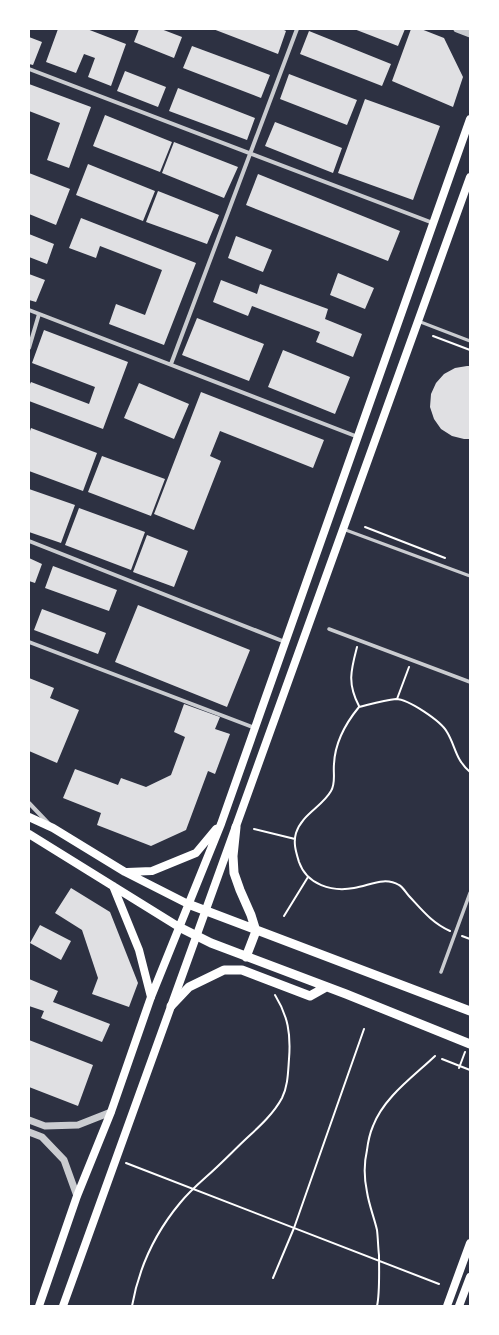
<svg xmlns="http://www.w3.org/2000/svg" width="499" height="1335" font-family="'Noto Sans',sans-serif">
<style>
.building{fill:#e0e0e3}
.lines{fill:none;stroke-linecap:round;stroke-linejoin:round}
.path{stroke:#fff;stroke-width:2}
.service{stroke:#caccd0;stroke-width:3}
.pedestrian{stroke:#caccd0;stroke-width:3.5}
.minor{stroke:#caccd0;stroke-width:4}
.tertiary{stroke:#caccd0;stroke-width:7}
.secondary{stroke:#fff;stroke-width:8}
.primary{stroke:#fff;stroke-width:9}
</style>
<rect width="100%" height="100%" fill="#2d3142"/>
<path class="building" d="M58,29H87L126,44L111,86L88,77L95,58L84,54L76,73L46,62Z
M139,29H161L182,37L174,58L134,42Z
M213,29H282L286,31L278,54Z
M354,29H405L398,46Z
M411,29H421L444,38L463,77L453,107L392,81Z
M309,31L391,64L382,86L300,54Z
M29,37L42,42L33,65L29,64Z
M192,46L270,75L261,98L183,68Z
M125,71L166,87L158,107L117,91Z
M289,74L357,100L347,125L280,99Z
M29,84L91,107L69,168L47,160L60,123L29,111Z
M178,88L255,118L247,140L169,111Z
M365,99L440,126L413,200L338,173Z
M105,115L172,142L160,172L93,146Z
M275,122L342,148L333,173L265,146Z
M174,142L238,167L224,198L162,173Z
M88,164L155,191L143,221L76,195Z
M29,173L70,189L56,225L29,214Z
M258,174L400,231L388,261L246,205Z
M158,191L219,215L207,244L146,222Z
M81,218L196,263L164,345L109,324L116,304L145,315L162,270L100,246L96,258L69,248Z
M29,234L54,244L47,264L29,257Z
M236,236L272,250L263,272L228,258Z
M338,273L374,288L365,309L330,295Z
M29,274L45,280L36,302L29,300Z
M221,280L257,294L260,284L328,309L325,319L362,334L353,357L316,342L320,332L252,306L248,316L213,302Z
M197,318L264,344L249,381L182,355Z
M44,330L128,362L103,429L29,401V386L31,382L89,404L95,387L32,363Z
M283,350L350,377L335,414L268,387Z
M467,366H470V439H464L452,436L441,429L434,419L430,407L431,394L436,383L444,374L455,368Z
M139,383L189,404L174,439L124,418Z
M201,392L324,440L313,468L220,431L210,456L221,461L194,530L154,514Z
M31,428L97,453L83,491L29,471V434Z
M102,456L165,479L151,516L88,492Z
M29,489L75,505L61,543L29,532Z
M79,508L145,532L131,570L65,545Z
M147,535L188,551L174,587L133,572Z
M29,558L42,564L35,583L29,581Z
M53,566L117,590L109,611L45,588Z
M138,605L250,650L227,707L115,662Z
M42,609L106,633L98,654L34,630Z
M29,678L54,688L50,698L79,710L57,763L29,751Z
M184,704L220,717L215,729L230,734L215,774L208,771L186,830L151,846L97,825L101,813L63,798L75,769L118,785L121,778L146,787L171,775L185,737L174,732Z
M71,888L110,912L138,983L129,1007L92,994L98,978L82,930L55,913Z
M40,925L71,941L61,960L30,943Z
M29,979L58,991L53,1002L110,1024L102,1042L41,1018L44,1011L29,1006Z
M29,1040L93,1065L78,1106L29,1087Z"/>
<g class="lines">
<path class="path" d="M433,336L470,350
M365,527L445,558
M357,647C351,670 347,683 359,706
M397,699L409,667
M254,829L295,839
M284,916L308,877
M450,931C432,923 422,910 409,896C406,893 403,887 399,885C384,876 369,886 354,888C332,892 307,885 299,862C296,852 293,843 296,833C302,814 322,807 331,791C336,783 333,773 334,764C335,742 345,724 359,707C371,704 384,700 396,699C408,699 441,721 447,732C456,747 455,759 470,772
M462,936L470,939
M442,1059L470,1070
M459,1068L465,1052
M29,1145V1144
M126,1163L439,1284
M273,1278L294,1228L364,1029
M132,1306C139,1267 155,1233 180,1203C188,1193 197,1185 206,1177C221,1164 234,1150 248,1137C260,1126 274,1113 282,1098C288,1086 288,1072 289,1059C291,1034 288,1016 275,995
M377,1306C380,1293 379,1269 379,1255C378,1247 378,1238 377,1230C374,1217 369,1205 367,1192C364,1178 364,1163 367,1150C368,1142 370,1133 373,1126C384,1097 413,1077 435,1056"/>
<path class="service" d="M418,321L470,341
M343,529L470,576"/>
<path class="pedestrian" d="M329,629L470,682
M441,972L470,893"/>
<path class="minor" d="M29,69L433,223
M29,310L358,437
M29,348L39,314
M171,364L297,29
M29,541L285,642
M29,642L255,728
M29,803L49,824"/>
<path class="tertiary" d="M457,29L470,34
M29,1120L45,1126L78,1125L111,1112
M29,1132L42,1137L64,1160L77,1196"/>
<path class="secondary" d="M29,817L53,828L125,872L188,904
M29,834L179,927
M127,872L152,871L196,853L216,829
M113,886L139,950L151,997
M39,1306L77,1196L111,1112L151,997L221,824L470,119
M63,1306L470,177
M447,1306L470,1243
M459,1306L470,1277"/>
<path class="primary" d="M236,827L233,856L234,873L240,890L251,915L256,931L246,957
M188,904L470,1011
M179,927L211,943L346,994L470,1044
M171,1006L189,987L224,970H242L310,996L326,987"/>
</g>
<rect width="499" height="1335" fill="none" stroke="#ffffff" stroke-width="60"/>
</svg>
